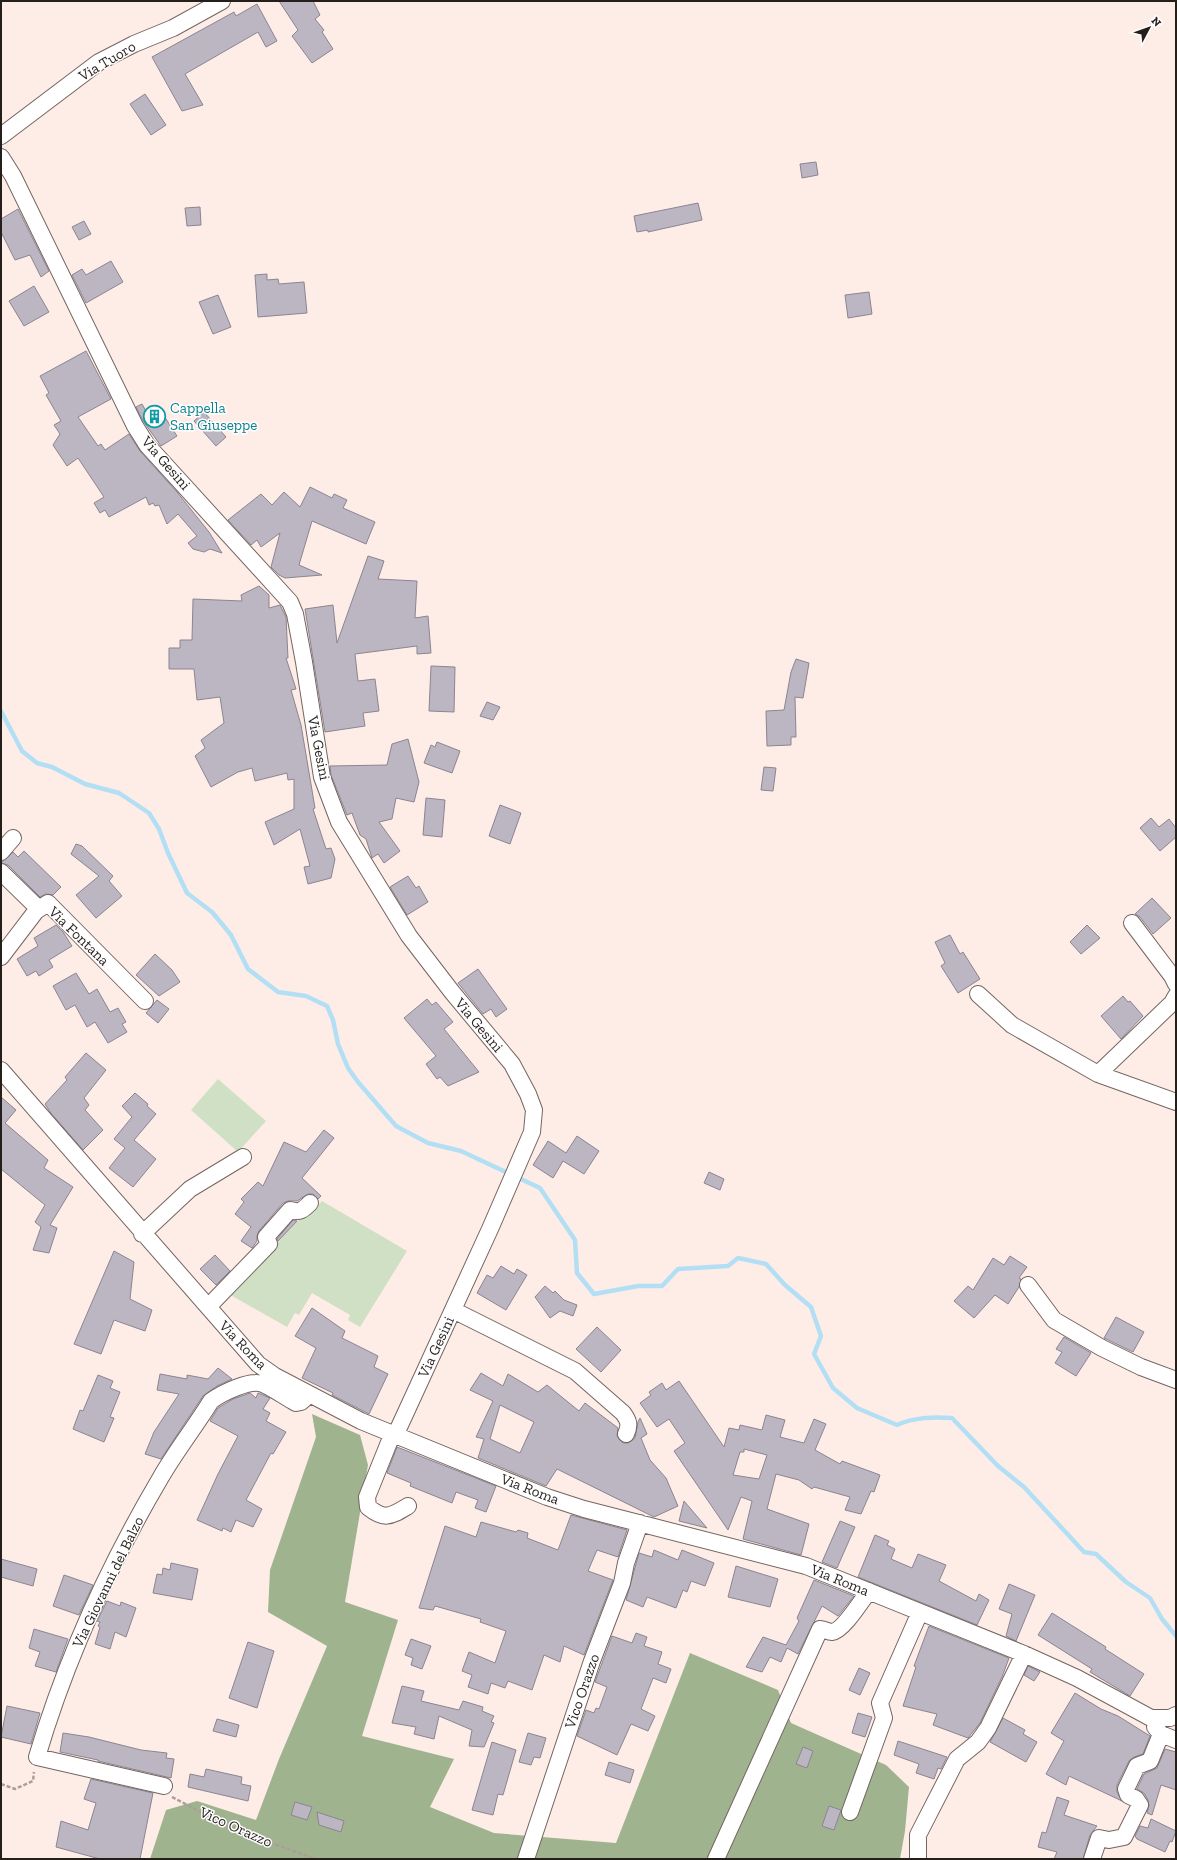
<svg xmlns="http://www.w3.org/2000/svg" width="1177" height="1860" font-family="'Zilla Slab',serif">
<style>
.green{fill:#d0e0c4}
.forest{fill:#9fb38f}
.lines{fill:none;stroke-linecap:round;stroke-linejoin:round}
.stream{stroke:#b3dff5;stroke-width:4.5}
.building{fill:#bcb5c2;stroke:#8b8592;fill-rule:evenodd}
.minor-casing{stroke:#746560;stroke-width:18}
.path{stroke:#ab9e99;stroke-width:2.5;stroke-dasharray:4 2;stroke-linecap:butt}
.minor{stroke:#fff;stroke-width:16}
.labels{text-anchor:middle;stroke-width:3;stroke-linejoin:round;paint-order:stroke}
.street-label{font-size:15px;fill:#251f1c;stroke:#fefefe}
.culture-label{font-size:15px;fill:#0d838f;stroke:#fefefe;text-anchor:start}
</style>
<rect width="100%" height="100%" fill="#feede7"/>
<path class="green" d="M218,1079L266,1121L238,1152L191,1110Z
M322,1201L407,1251L360,1327L348,1320L350,1315L312,1293L299,1315L295,1313L287,1327L227,1293L314,1204L317,1206Z"/>
<path class="forest" d="M312,1414L360,1435L368,1465L345,1602L398,1620L362,1736L454,1759L430,1807L494,1833L616,1843L690,1653L778,1690L791,1723L886,1765L909,1787L905,1831L900,1859H150L166,1810L197,1801L256,1820L279,1759L327,1646L268,1612L270,1570L316,1437Z"/>
<g class="lines">
<path class="stream" d="M1,711L22,751L37,763L52,767L85,784L119,793L149,813L159,829L168,853L187,893L212,912L231,935L248,969L278,992L306,996L327,1006L333,1020L338,1044L348,1068L358,1082L396,1126L428,1143L461,1151L540,1188L575,1240L577,1273L594,1294L638,1286H662L678,1269L728,1266L738,1258L766,1264L785,1285L811,1307L821,1336L814,1354L833,1388L857,1408L897,1425C915,1417 932,1417 952,1418L998,1466L1024,1487L1084,1552L1096,1554L1126,1582L1150,1598L1162,1619L1176,1636"/>
</g>
<path class="building" d="M279,1H313L320,15L315,19L324,30L322,32L333,49L312,63L292,36L298,30Z
M257,4L277,41L266,47L258,32L185,74L203,105L182,111L152,57L234,12L236,16Z
M145,94L166,125L151,135L130,104Z
M816,162L818,175L802,178L800,164Z
M698,203L702,220L648,232V230L637,232L634,216Z
M200,207L201,225L187,226L185,208Z
M18,209L49,271L41,277L30,255L15,260L1,232V219Z
M84,221L91,234L79,240L72,227Z
M111,261L123,282L86,303L72,275L82,269L86,275Z
M267,274V280L278,279L279,284L304,282L307,313L258,317L255,275Z
M34,286L49,312L24,326L9,301Z
M869,292L872,314L848,318L845,295Z
M218,295L231,327L213,334L199,302Z
M86,351L111,399L78,417L98,446L101,444L105,450L129,434L140,451L177,492L209,532L222,553L210,549L204,552L193,549L188,543L197,536L178,514L167,524L159,505L155,506L153,503L149,505L146,497L109,517L105,510L100,513L94,503L104,497L78,458L67,466L53,445L60,434L54,425L61,421L46,395L49,393L40,376Z
M142,404L146,411L157,405L177,436L161,446L143,421L136,407Z
M204,412L226,437L216,446L194,421Z
M310,487L332,498L334,494L347,500L343,508L375,522L366,544L312,521L299,565L322,575L285,578L279,575L271,567L280,533L261,547L257,540L251,545L228,520L261,494L272,505L284,492L300,507Z
M368,556L384,561L378,579L417,581L415,618L428,616L431,653L417,654V646L355,654L358,681L375,679L379,711L363,713L365,726L325,732L305,609L333,605L337,643Z
M259,586L269,595V608L280,605L286,617L288,658H286L296,689L291,690L301,725L315,808L313,809L326,849L331,848L335,859L331,878L308,884L304,867L310,866L300,829L274,845L265,822L294,809V779L288,780L287,773L255,781L252,768L238,772L211,787L195,756L205,748L201,740L224,723L220,697L197,700L194,669H169V648H180V640H192L193,599L242,601L241,595Z
M796,659L809,663L803,698L795,697L796,737H791V745L767,746L766,711L784,710L791,672Z
M431,666L455,667L454,712L429,711Z
M487,702L500,707L493,720L480,716Z
M408,739L419,782L414,802L396,798L392,819L379,822L400,851L384,863L378,854L372,858L366,839L360,835L352,813L347,815L331,775L330,766L387,765L392,744Z
M437,742L460,751L452,773L424,763L431,745L435,747Z
M764,767L776,768L773,791L761,790Z
M426,798L445,800L442,837L423,835Z
M500,805L521,813L510,844L489,836Z
M1151,818L1159,827L1169,819L1176,828V837L1160,851L1140,828Z
M76,844L82,846L113,876L109,881L122,896L96,918L76,895L99,876L71,854Z
M24,851L61,887L53,895L46,894L40,897L8,865L1,863L13,852L18,857Z
M408,876L416,888L419,886L428,902L407,915L390,887Z
M1152,898L1171,918L1153,934L1140,917L1135,914Z
M56,925L63,932L72,946L49,960L53,967L39,976L36,971L27,976L17,959L38,946L34,938Z
M1087,925L1100,938L1081,954L1070,942Z
M950,935L960,954L963,952L980,979L958,993L941,966L945,963L935,942Z
M155,954L172,970L180,982L159,996L136,975Z
M478,969L507,1009L496,1017L491,1009L483,1014L458,983Z
M76,973L89,994L97,989L110,1012L118,1008L126,1022L122,1024L127,1032L108,1043L95,1022L87,1027L75,1005L66,1010L53,986Z
M1123,996L1128,1002L1130,1001L1143,1016L1121,1039L1101,1016Z
M427,999L432,1005L436,1002L453,1022L444,1029L479,1072L448,1086L440,1077L437,1079L426,1064L436,1056L404,1018Z
M157,1000L169,1009L158,1023L146,1013Z
M86,1053L106,1070L84,1098L89,1105L85,1110L103,1130L83,1150L50,1112L45,1104L67,1080L65,1077Z
M135,1093L148,1104L147,1106L156,1114L134,1140L156,1159L133,1187L109,1168L125,1148L114,1139L132,1117L122,1106Z
M1,1097L16,1110L5,1123L48,1160L44,1168L73,1187L50,1225L57,1228L49,1253L33,1250L41,1227L35,1222L45,1205L1,1169Z
M324,1130L334,1138L302,1178L321,1196L318,1199L313,1194H308L297,1201H288L283,1203L259,1231L257,1236V1241L252,1248L241,1241L251,1227L235,1214L244,1202L241,1199L258,1182L263,1186L284,1142L306,1152Z
M577,1136L599,1151L584,1174L563,1161L553,1178L533,1165L548,1141L566,1153Z
M709,1172L724,1179L720,1190L704,1183Z
M293,1220L297,1221L278,1241L277,1239Z
M114,1251L134,1262L130,1299L152,1310L145,1331L114,1320L101,1354L74,1344Z
M215,1255L230,1271L216,1285L200,1269Z
M1010,1256L1027,1267L1019,1278L1021,1279L1019,1287L1008,1304L995,1295L974,1318L954,1301L968,1286L973,1290L993,1258L1004,1265Z
M501,1266L514,1274L517,1269L527,1275L506,1310L477,1293L487,1275L493,1278Z
M545,1286L553,1293L555,1291L564,1300L577,1305L573,1316L560,1311L550,1318L535,1297Z
M312,1308L345,1331L342,1338L378,1356L374,1367L388,1374L369,1414L332,1395L333,1393L302,1378L316,1348L295,1336Z
M1116,1317L1144,1332L1133,1352L1104,1338Z
M597,1327L621,1350L601,1372L576,1349Z
M1064,1337L1091,1353L1076,1376L1055,1363L1062,1352L1056,1349Z
M218,1368L232,1379L217,1386L203,1396L161,1459L145,1454L154,1432L179,1394L157,1390L160,1374L187,1379V1375L208,1379Z
M481,1373L503,1386L508,1374L538,1392L547,1385L579,1411L585,1403L618,1428L617,1436L623,1443H628L635,1438L638,1422L640,1418L647,1434L641,1438L650,1460L666,1478L678,1506L654,1517L557,1469L546,1486L478,1458L484,1439L476,1437L493,1401L470,1390ZM500,1405L534,1422L520,1453L490,1439Z
M98,1375L113,1381L110,1388L120,1392L110,1417L114,1418L104,1442L73,1429L80,1410L83,1411Z
M679,1381L724,1447L729,1428L739,1430L740,1425L762,1430L766,1415L785,1420L780,1437L804,1443L814,1419L826,1424L815,1450L840,1464L842,1461L880,1475L874,1492L871,1491L861,1514L845,1510L850,1497L814,1487L812,1489L799,1480L776,1474L767,1509L809,1524L801,1555L743,1539L752,1501L741,1497L728,1530L674,1451L685,1443L669,1419L657,1427L640,1403L651,1395L649,1392L662,1383L666,1390ZM744,1449L767,1455L759,1479L733,1475L740,1452H744Z
M250,1393L256,1398L258,1393L270,1398L263,1409L270,1413L266,1421L286,1432L273,1454L271,1453L246,1500L262,1509L253,1527L236,1520L231,1532L223,1528L222,1531L197,1520L218,1474L238,1436L210,1421L218,1408L233,1399Z
M397,1447L496,1486L486,1512L475,1508L478,1500L456,1492L452,1503L410,1486L411,1483L387,1473Z
M684,1501L707,1528L679,1521Z
M571,1515L627,1530L618,1557L597,1550L588,1571L613,1580L584,1655L564,1646L560,1662L544,1655L532,1690L508,1681L505,1688L491,1683L488,1694L468,1687L472,1675L462,1671L469,1652L495,1663L506,1631L480,1622L481,1619L435,1606L433,1610L419,1608L445,1526L476,1537L481,1522L516,1532L518,1530L528,1533L527,1538L558,1550Z
M840,1521L855,1527L837,1568L822,1562Z
M875,1535L889,1541L887,1545L895,1549L891,1559L912,1568L918,1554L946,1565L939,1581L976,1601L979,1594L989,1600L977,1625L858,1577Z
M654,1550L678,1560L682,1550L714,1563L705,1586L691,1581L687,1592L683,1590L676,1608L647,1597L643,1607L626,1600L639,1553L652,1557Z
M1,1559L37,1569L33,1586L1,1577Z
M171,1563L198,1569L192,1600L153,1593L157,1574L162,1575L163,1568L170,1570Z
M736,1566L778,1579L770,1607L728,1597Z
M64,1575L93,1585L79,1615L53,1606Z
M814,1580L854,1596L838,1616L822,1606L798,1654L787,1648L781,1662L770,1657L762,1672L746,1667L763,1637L786,1645L799,1621L797,1618Z
M1009,1584L1035,1595L1016,1641L1006,1636L1012,1614L999,1609Z
M107,1601L120,1606L121,1602L136,1608L126,1637L115,1632L110,1649L95,1644L100,1627L98,1626L100,1622L97,1621Z
M1052,1613L1106,1647L1105,1649L1144,1674L1130,1696L1090,1672L1092,1669L1038,1635Z
M929,1626L1009,1658L1002,1677L980,1723L968,1738L933,1725L937,1714L903,1706L916,1667L914,1666Z
M34,1629L68,1639L56,1672L35,1666L40,1652L29,1648Z
M636,1633L647,1637L644,1646L662,1652L658,1664L671,1669L666,1683L653,1678L641,1709L655,1716L648,1731L631,1724L617,1755L577,1736L586,1710L594,1713L596,1708L599,1709L607,1687L595,1682L612,1636L632,1643Z
M411,1639L431,1646L422,1669L411,1665L413,1658L405,1655Z
M248,1642L274,1651L257,1708L229,1698Z
M1028,1666L1040,1672L1034,1681L1024,1675Z
M859,1668L870,1673L860,1695L849,1690Z
M402,1686L424,1691L421,1701L459,1710L463,1701L483,1707L482,1711L494,1716L491,1722L494,1723L484,1747L469,1746L472,1730L439,1716L434,1739L414,1734L416,1727L392,1723Z
M1075,1693L1101,1709L1118,1716L1150,1736L1143,1754L1134,1757L1129,1761L1117,1785V1792L1122,1801L1069,1776L1066,1785L1046,1774L1064,1741L1051,1733Z
M7,1706L40,1713L31,1744L1,1737Z
M858,1713L872,1717L865,1737L852,1733Z
M1003,1718L1025,1730L1023,1734L1037,1742L1026,1762L990,1742Z
M217,1719L239,1725L236,1737L213,1731Z
M63,1733L89,1737L141,1750L167,1753L166,1758L174,1759L171,1778L98,1761V1760L60,1752Z
M528,1733L546,1738L540,1758L534,1757L531,1765L519,1762Z
M898,1741L947,1757L941,1769L938,1768L934,1779L916,1773L919,1764L894,1755Z
M492,1742L516,1750L503,1795L498,1794L493,1815L472,1810Z
M803,1747L813,1751L807,1768L796,1764Z
M1165,1749L1176,1752V1790L1161,1785L1152,1815L1147,1813L1149,1805L1148,1800L1144,1793L1137,1789L1144,1774L1157,1768Z
M609,1762L634,1770L630,1783L605,1775Z
M206,1769L242,1777L241,1784L251,1786L248,1801L188,1787L190,1774L204,1777Z
M91,1779L153,1793L140,1859H100L56,1847L61,1821L88,1830L96,1803L84,1799Z
M1057,1797L1069,1801L1064,1815L1097,1826L1090,1835L1083,1859H1054L1057,1852L1038,1847L1042,1832L1046,1833Z
M295,1802L312,1807L307,1820L291,1815Z
M829,1806L841,1810L834,1830L822,1826Z
M317,1812L344,1821L341,1832L319,1825Z
M1151,1819L1176,1831L1172,1842L1170,1841L1165,1852L1137,1839L1135,1836L1140,1826L1148,1828Z"/>
<g class="lines">
<defs>
<path id="minor" d="M1,136L99,62L134,44L173,28L222,1
M1,157L13,176L135,426L147,445L290,602L295,614L304,662L322,777L339,822L409,936L452,992L512,1064L528,1094L534,1110L532,1132L490,1229L395,1436
M1,852L13,838
M1,872L39,909
M1132,923L1172,976L1176,984
M1,957L36,911L48,903L145,1001
M978,994L1012,1025L1098,1074
M1176,996L1172,1003L1098,1074L1176,1102
M1,1070L258,1364L275,1376L361,1421L547,1497L584,1509L806,1566L1024,1654L1077,1678L1151,1718H1170L1176,1715
M142,1234L190,1189L243,1157
M1028,1285L1054,1320L1102,1348L1141,1367L1176,1380
M208,1307L269,1244L266,1237L290,1210C300,1213 303,1210 310,1203
M453,1310L575,1371L623,1413C629,1421 630,1425 626,1434
M392,1435L367,1497L368,1507C385,1521 391,1516 408,1506
M1155,1727L1161,1734L1176,1740
M164,1786L37,1757C66,1659 109,1565 161,1477C176,1451 195,1427 211,1401C222,1393 250,1379 263,1384C274,1389 285,1397 296,1403L301,1402L309,1395
M850,1812L884,1718L880,1703L920,1612
M526,1859L592,1661L622,1583L626,1563L640,1523
M716,1859L820,1629C824,1629 828,1632 832,1632C843,1631 862,1600 869,1591
M918,1859V1835L957,1759L978,1742L988,1728L1024,1654
M1092,1859L1099,1838L1109,1840L1124,1837L1140,1805L1136,1799L1128,1795L1126,1789L1137,1766L1150,1761L1161,1734"/>
</defs>
<use href="#minor" class="minor-casing"/>
<path class="path" d="M1,1784L15,1789L33,1781L34,1772
M172,1797L234,1829L315,1859"/>
<use href="#minor" class="minor"/>
</g>
<defs>
<symbol id="building-ring" viewBox="-11 -11 22 22"><circle r="9.5" fill="#fefefe" stroke="#0f9aa8" stroke-width="1.5"/><path d="M-4-6H4V6H1V3H-1V6H-4ZM-2.5-4.3h1.7v1.8h-1.7ZM.8-4.3h1.7v1.8H.8ZM-2.5-1h1.7V.8h-1.7ZM.8-1h1.7V.8H.8Z" fill="#0f9aa8"/></symbol>
</defs>
<g fill-rule="evenodd">
<use href="#building-ring" x="142" y="404" width="25" height="25"/>
</g>
<g class="labels">
<g class="street-label">
<text transform="translate(107 61) rotate(-31)" y="5">Via Tuoro</text>
<text transform="translate(166 463) rotate(49)" y="5">Via Gesini</text>
<text transform="translate(319 748) rotate(79)" y="5">Via Gesini</text>
<text transform="translate(79 936) rotate(44)" y="5">Via Fontana</text>
<text transform="translate(479 1025) rotate(50)" y="5">Via Gesini</text>
<text transform="translate(243 1345) rotate(46)" y="5">Via Roma</text>
<text transform="translate(436 1347) rotate(-65)" y="5">Via Gesini</text>
<text transform="translate(530 1489) rotate(21)" y="5">Via Roma</text>
<text transform="translate(840 1580) rotate(22)" y="5">Via Roma</text>
<text transform="translate(108 1582) rotate(-64)" y="5">Via Giovanni del Balzo</text>
<text transform="translate(582 1691) rotate(-71)" y="5">Vico Orazzo</text>
<text transform="translate(236 1827) rotate(24)" y="5">Vico Orazzo</text>
</g>
<g class="culture-label">
<text x="170" y="413">Cappella<tspan x="170" dy="17">San Giuseppe</tspan></text>
</g>
</g>
<rect width="1177" height="1860" fill="none" stroke="#251f1c" stroke-width="4"/>
<g transform="translate(1149 28) rotate(49)" stroke="#fefefe" stroke-width="3" paint-order="stroke">
<path d="M0-3L7 15L0 10L-7 15Z" fill="#251f1c"/>
<text y="-6" font-size="11" font-weight="bold" text-anchor="middle" fill="#251f1c">N</text>
</g>
</svg>
